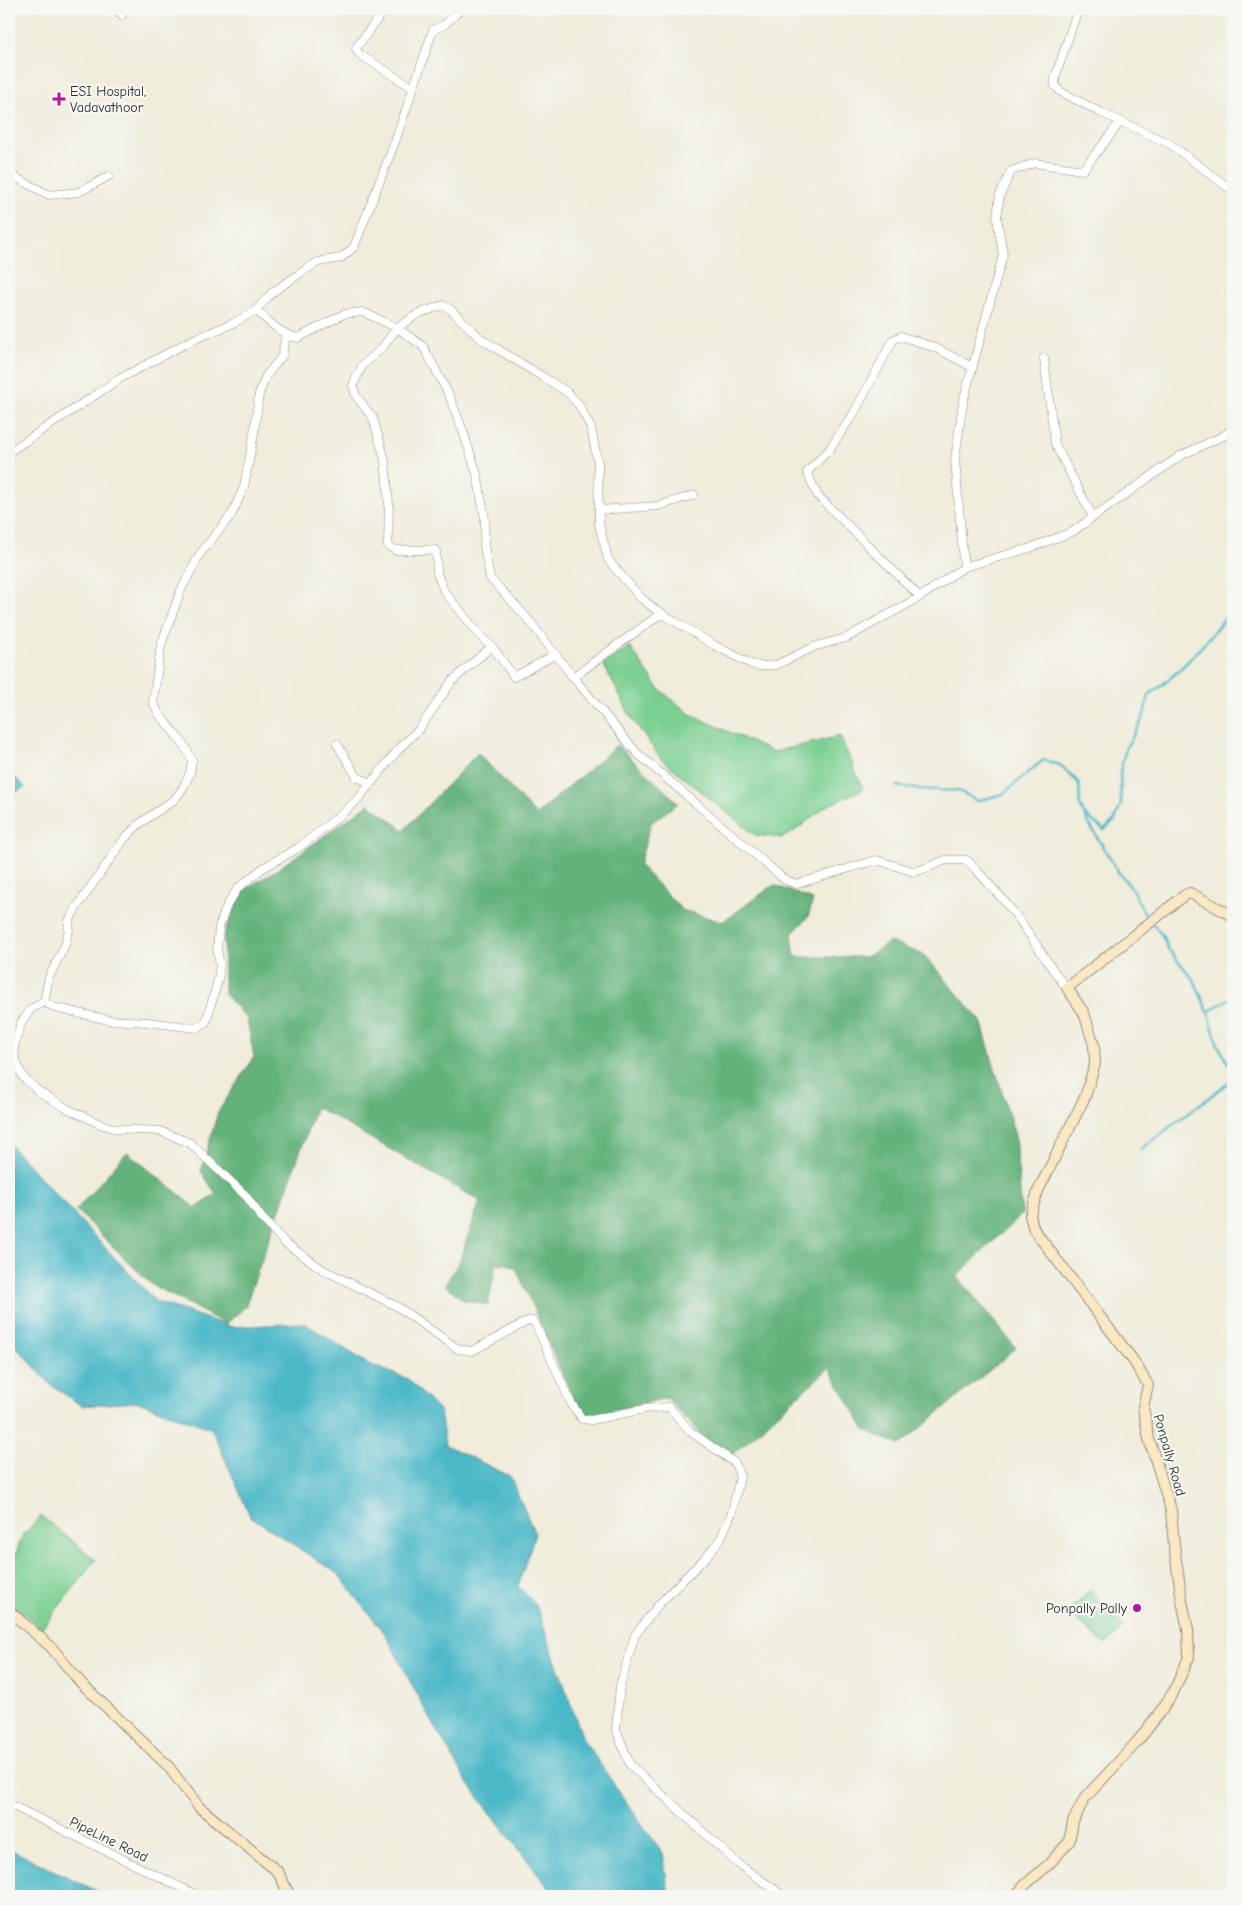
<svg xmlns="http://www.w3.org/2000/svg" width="1242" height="1905" font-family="'Comic Neue',sans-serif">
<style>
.green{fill:#7bcf92;stroke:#537d5e}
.forest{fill:#64b27c;stroke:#486e54}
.water{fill:#4cb8c7;stroke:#3c7279}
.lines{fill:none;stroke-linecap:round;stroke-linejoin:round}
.stream{stroke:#4cb8c7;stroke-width:2.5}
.street-casing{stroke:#8d8c82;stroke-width:9}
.secondary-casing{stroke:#8d8c82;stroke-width:12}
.street{stroke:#fff;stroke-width:8}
.secondary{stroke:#fae7c3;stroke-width:10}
.poi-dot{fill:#b5179e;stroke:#f6f6f2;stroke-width:2}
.labels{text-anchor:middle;stroke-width:4.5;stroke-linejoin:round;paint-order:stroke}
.poi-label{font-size:14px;fill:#2b2b2b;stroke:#f6f6f2;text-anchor:start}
.street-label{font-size:14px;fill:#2b2b2b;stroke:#f6f6f2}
</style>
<rect width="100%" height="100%" fill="#f6f6f2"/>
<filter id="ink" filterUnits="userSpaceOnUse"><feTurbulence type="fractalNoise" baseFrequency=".02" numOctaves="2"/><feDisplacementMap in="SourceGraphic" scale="10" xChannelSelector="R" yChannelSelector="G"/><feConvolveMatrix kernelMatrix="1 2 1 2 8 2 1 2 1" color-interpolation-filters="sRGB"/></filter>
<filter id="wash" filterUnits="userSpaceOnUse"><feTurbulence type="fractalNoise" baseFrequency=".0096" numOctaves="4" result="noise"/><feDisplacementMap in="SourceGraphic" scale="20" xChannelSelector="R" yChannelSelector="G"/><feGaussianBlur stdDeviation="1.12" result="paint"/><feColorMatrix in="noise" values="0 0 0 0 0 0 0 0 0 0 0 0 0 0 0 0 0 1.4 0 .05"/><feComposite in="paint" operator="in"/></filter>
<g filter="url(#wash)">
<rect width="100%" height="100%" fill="#efecda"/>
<path class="green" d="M630,647L659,689L690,714L773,752L840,736L863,789L825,807L796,830L782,838L755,835L661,759L631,717L603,664Z
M41,1516L96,1560L41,1629L9,1601V1571L23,1535Z
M1090,1590L1124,1627L1105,1645L1068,1612Z"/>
<path class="forest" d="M617,745L678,803L651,823L639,865L682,910L722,922L774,885L813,900L808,917L792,934L795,957H866L890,942L924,955L981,1021L1015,1136L1022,1214L957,1276L1016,1348L900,1445L865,1430L829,1368L725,1461L667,1398L581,1417L516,1268L505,1263L496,1265L488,1305L464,1300L445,1285L459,1262L480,1201L316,1107L245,1307L226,1324L152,1285L76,1210L127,1152L196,1208L216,1194L201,1171L218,1112L254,1057L247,1019L224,994V933L243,891L278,869L369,804L404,830L478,753L536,815Z"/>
<path class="water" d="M9,772L25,787L14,793L9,805Z
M9,1144L155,1301L232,1327L304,1323L369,1364L408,1379L440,1412L445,1445L510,1476L535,1534L518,1586L536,1605L583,1739L626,1802L663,1853L669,1896H555L467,1782L422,1704L386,1635L338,1574L250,1516L212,1429L138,1402L82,1406L51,1385L9,1339Z
M9,1849L97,1891L105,1896H9Z"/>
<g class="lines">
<path class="stream" d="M896,786L916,789L959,791L977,801L1003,794L1043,760L1060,765L1079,783L1080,805L1089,824L1119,873L1132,889L1142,909L1150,920
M1085,815L1104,830L1115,820L1121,804L1120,772L1126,748L1143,718L1149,695C1182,672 1209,640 1233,607
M1153,924L1162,935L1168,949L1194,980L1208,1012L1218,1045L1233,1071
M1208,1012L1233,996
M1141,1149L1233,1079"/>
</g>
</g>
<g filter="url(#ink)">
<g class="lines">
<defs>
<path id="street" d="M115,9L122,15
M385,9L356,48L359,54L413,88
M1078,9L1055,78V86L1061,92L1100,112L1170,144L1233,191
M9,174L49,195L79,192L109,176
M256,310C269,322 280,334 298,338L344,314L363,312L397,328L423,346L449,395L463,431L477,474L485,519L484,546L490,578L528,619L573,677L637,753L785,880L797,884L876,860L915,872L946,860H967C987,882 1008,903 1025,928C1039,948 1051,969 1067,988
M1044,358L1055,444L1093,517
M9,452L121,378L190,341L234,323L256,310L273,292L305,270L318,262L341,258L354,247L395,142L433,30L444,25L461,9
M599,510L658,506L694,495
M964,567L955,460L963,402L1003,255L997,217L1000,195L1011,171L1035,163L1083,170L1121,121
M920,597L817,495L807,472L829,450L854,413L893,340L901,336L936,348L972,367
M492,646L452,681L420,728L398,750L358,799L344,812L298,848L263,868L238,888L227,905L219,927L217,949L220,965L218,980L206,1022L196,1028L148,1022L109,1020L56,1008L44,1002L31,1009L21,1023L14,1046L15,1060L23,1077L38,1091L66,1108L100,1124L117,1129L160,1131L190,1143L246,1196L262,1218L285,1243L322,1269L398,1307L458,1349L472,1351L528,1321H532L535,1323L571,1403L582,1419L591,1420L645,1409L669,1407L691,1432L735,1463L740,1477L732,1512L721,1538L706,1557L659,1604L635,1635L620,1686L616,1729L630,1765L738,1864L784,1896
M556,654L514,677L492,646L483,639L444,591L437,573L436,550H395L388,546L389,504L385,460L373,418L356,396L353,385L362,366L382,348L397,328L418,314L443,305L451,310L480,338L567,392L579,405L591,428L598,463L599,524L608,559L613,566L641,598L656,610L714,645L751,664L759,666L776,665L816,646L846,638L920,597L964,567L1030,548L1072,532L1180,456L1225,435L1233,428
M573,677L662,613
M337,744L357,777L371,783
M44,1002L49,977L65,945L69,930V921L76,908L125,838L139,824L175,799L183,788L190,773L192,760L184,745L159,714L153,702L161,645L181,590L200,554L232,514L244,487L254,434L259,394L266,376L282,356L286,335
M9,1804L199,1896"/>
<path id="secondary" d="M9,1611L51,1647L80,1682L168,1766L199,1807L278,1872L290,1896
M1015,1896L1025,1885L1048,1865L1069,1842L1073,1822L1084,1799L1137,1742L1158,1715L1174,1691L1189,1657L1188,1629L1182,1601L1174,1545L1171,1510L1149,1439L1143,1407L1148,1385L1133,1360L1034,1230L1030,1216L1038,1191L1085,1097L1095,1064L1094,1045L1084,1013L1067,988L1185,895L1190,893L1233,916"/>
</defs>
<use href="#street" class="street-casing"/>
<use href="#secondary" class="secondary-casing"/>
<use href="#street" class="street"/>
<use href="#secondary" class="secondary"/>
</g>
</g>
<g class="poi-dot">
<path d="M56.5 91.5h5v5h5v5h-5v5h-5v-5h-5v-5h5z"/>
<circle cx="1137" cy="1608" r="5"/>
</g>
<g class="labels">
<g class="poi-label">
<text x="70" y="96">ESI Hospital,<tspan x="70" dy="16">Vadavathoor</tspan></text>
<text x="1127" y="1613" text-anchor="end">Ponpally Pally</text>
</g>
<g class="street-label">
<text transform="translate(1170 1455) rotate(74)" y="5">Ponpally Road</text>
<text transform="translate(109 1839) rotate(26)" y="5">PipeLine Road</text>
</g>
</g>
<rect width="1242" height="1905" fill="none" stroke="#f6f6f2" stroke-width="30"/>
</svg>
